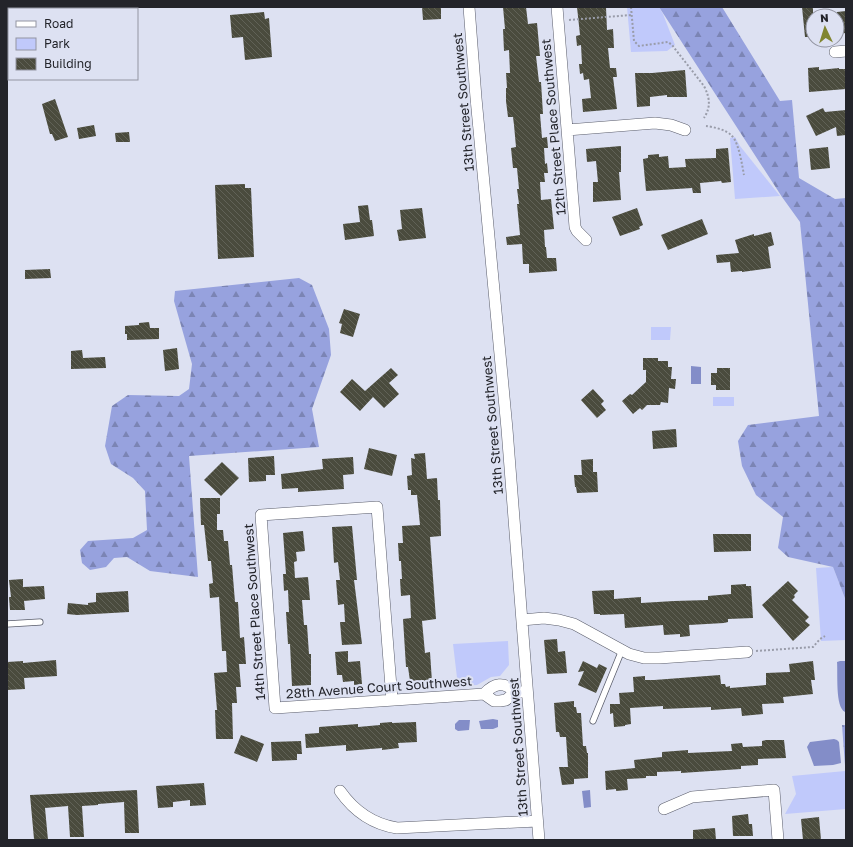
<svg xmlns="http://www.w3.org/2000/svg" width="853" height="847" font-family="'Golos Text',sans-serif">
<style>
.green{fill:#c0c9fb}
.forest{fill:url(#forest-firs)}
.water{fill:#838dc8}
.building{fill:url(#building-back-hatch)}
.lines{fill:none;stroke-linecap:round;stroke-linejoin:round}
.lane-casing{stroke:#5a5d6b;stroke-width:7}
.street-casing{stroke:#5a5d6b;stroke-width:12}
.path{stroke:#999ca9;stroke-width:2;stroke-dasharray:2 2;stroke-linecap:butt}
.lane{stroke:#fff;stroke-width:5.5}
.street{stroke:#fff;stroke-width:11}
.labels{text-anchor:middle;stroke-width:4;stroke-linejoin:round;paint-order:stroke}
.street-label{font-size:13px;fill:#23242a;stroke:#dde1f2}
</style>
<defs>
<pattern id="forest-firs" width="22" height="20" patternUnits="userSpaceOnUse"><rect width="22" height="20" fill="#97a2de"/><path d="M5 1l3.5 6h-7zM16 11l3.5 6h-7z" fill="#7b84b4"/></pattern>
<pattern id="building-back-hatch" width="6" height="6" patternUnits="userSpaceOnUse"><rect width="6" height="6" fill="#4a4b3d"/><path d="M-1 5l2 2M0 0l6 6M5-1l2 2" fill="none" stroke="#616257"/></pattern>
</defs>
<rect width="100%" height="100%" fill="#dde1f2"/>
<path class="green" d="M627,7H659L663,14L675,45L667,51L631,52Z
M735,137L740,146L780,196L735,199L730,138Z
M651,327H671L670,340H651Z
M713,397H734V406H713Z
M833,567L846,601V640L821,641L816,568Z
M508,641L509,665L500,676L491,677L477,685L458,686L453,644Z
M845,771L846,809L785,814L796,794L792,776Z"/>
<path class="forest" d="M659,7H722L780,101L792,100L799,178L835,199L846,198V601L833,567L788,557L778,548L783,517L756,495L742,466L738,441L748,425L819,416L800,222L782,197Z
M299,278L312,285L329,329L331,355L312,409L319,447L189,456L198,577L150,571L127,557L114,558L106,567L90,570L82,563L80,550L88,541L133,538L147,530L145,491L133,478L111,464L105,446L112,406L128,395L179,396L189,389L192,364L174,301L175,291Z
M842,725H846V779Z"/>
<path class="water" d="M691,366L701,367V384H691Z
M840,661H846L845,712C835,707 838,673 837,662Z
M493,719L498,720V727L493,729H481L479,721Z
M459,720H470L469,730L458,731L455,729V724Z
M834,739L837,740L839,742L841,763L833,765L814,766L807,747L810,742Z
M590,790L591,807L584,808L582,791Z"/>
<path class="building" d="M422,7H441V19L423,20Z
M503,7H526L528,24L537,23L540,56H536L539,82H541L543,114H540L542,138L547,137L548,148H544L545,164L547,163L548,173H544L545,182H540L541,200L551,199L554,229L544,230L545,247H546L547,258H556L557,271L529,273V264H523L522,244L507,245L506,237L520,235L517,204H519L517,189H519L517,168H513L511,148L516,147L514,125L513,117H508L506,101V88H507L506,73H510L509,50L504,51L503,29H505Z
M577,7H606L607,30L613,29L614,48H608L610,68H616L617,77H613L617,109L583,112L582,99L591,98L589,79L584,80L583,73L580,74L579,64H582L581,45L577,46L576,36L580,35Z
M802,7H813V37H805Z
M846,11V33L837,34V12Z
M264,12L265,19L269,18L272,57L245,60L243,37L232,38L230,15Z
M819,67V70L839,68V69H846V89L809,92L808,68Z
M685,70L687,97H667V95L650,97V106L637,107L635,73H652Z
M55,99L68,137L55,141L52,134H50L42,104Z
M823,108L825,112L846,110V135L837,136L836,127L816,136L806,116Z
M94,125L96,136L79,139L77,128Z
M129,132L130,142H116L115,133Z
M621,146V172H619L621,200L593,202V182H598L596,161L587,162L586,149Z
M828,147L830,168L811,170L809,149Z
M728,148L731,182L722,183L721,181L700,183L701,193H693L692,188L646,191L643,159L648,158V155L659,154V157L668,156L669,168L686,167L685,159L716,158V149Z
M245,184V188H251L254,257L218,259L215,185Z
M368,205L370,220H372L374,236L345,240L343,224L360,222L358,206Z
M422,208L426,238L399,241L397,230L402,229L400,210Z
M637,208L643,225L639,227L640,229L620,236L612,217Z
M702,219L708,234L668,250L661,235Z
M771,232L774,245L768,247L771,268L742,272V271L731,272L730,262L717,263L716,255L739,253L735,240L754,234V236Z
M50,269L51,278L25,279V270Z
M344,309L360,314L353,337L340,333L342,324L339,323Z
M149,322L150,328H159V339L127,340V334H125V326L139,325V323Z
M177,348L179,369L165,371L163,350Z
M82,350L83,358L105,357L106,368L71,369V351Z
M643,358H658V361H668V367H672L671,379H676L675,389L669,388L668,403L661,402L660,405H647L642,410L640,408L633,414L622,401L630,394L632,395L646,382V370H643Z
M391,368L398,375L389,383L399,394L384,408L373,397L360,411L340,392L352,379L365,391Z
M717,368H730V390H716V385H711V373H717Z
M593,389L604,401L601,404L606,410L597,418L581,400Z
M676,429L677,447L653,449L652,431Z
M369,448L397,455L392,476L364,469Z
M425,453L427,479L437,478L438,500H440L441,536L430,537L436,619L422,621L425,653L430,652L432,682H423V680L410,681L408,667H406L403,619L411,618L410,595L401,596L400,579H402L401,561H399L398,543H403L402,526L420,525L417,495H411V490H408L407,476L412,475L411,458L415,459L414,454Z
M274,456L275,475H266V481L249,482L248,458Z
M353,457L354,474L343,475L344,489L298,492V488L282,489L281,474L323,469L322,459Z
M593,459V472H597L598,492L577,493L576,487H575L574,475H582L581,460Z
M222,462L239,478L221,496L204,480Z
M200,498H220V514H217V530H223L224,541H228L230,565H232L235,602H238L240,638L244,637L246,664H239L241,687H236L237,703H232L233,739H216L215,710H217L214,673L227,672L226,651H222L219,597L210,598L209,584L213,583L211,561H208L204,525H201Z
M352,526L357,580H354L362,644L342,645L340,622H345L344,604L338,605L336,580H340L338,562L334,563L332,527Z
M303,531L305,551L296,552L297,561L294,562L295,578L308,577L310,600H302L304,625H307L309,654H311V685L292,686L290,644H288L286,612H289L288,590L284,591L283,574H286L283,533Z
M713,534H751V551L714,552Z
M23,579V587L44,586L45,599L24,601L25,610H10L9,597H11L9,580Z
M788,581L798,591L794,595L795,597L792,600L809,617L805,621L810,625L793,641L762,605Z
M746,584V586H751L753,618L728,619V622L724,623L689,625L690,636L680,637V634L664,635L663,625L625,628L624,614L600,615V614H594L592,591L614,590V599L641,597V603L674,601L708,600V596L731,594V585Z
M128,591L129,612L77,615L67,614L68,603L88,605V603L96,602V593Z
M557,639L558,652L565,651L567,673L547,674L544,640Z
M348,651V662L360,661L362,684L354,685V681L343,682L342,675H337L335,652Z
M56,660L57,676L24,678L25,689L7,690V662L23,661V663Z
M583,661L597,668L599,664L607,668L596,693L578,685L584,671L578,672Z
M813,661L815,680H811L813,694L783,697L784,703L762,704L763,714L742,716L741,708L711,710V707L663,709V706L630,708L631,724L625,725V726L614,727L613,713L610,714V704H620L619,693L634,692L633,677L645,676V680H654L720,675L721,684H725L726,687L730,686V688L766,685V673L790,672L789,664Z
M574,701V707H576L577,713H581L583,746H586L587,753H588V778L574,779V784L562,785L559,767H568L566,737H560L559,732H556L554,703Z
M392,722V723L416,722L417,742L398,743L399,748L382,750V748L346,751V745L306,748L305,734L319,733V727L358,724V727L380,725V723Z
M241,735L264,744L257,762L234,753Z
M766,740H784L786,758L758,759V765L741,766V769L681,773V771L657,772V776H646V778L627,779L628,790L616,791V789L606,790L605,771L635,768L634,760L662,757V752L688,750V753L732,751L731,744L742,743L743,747L762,746V741Z
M301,741L302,754H297V760L272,761L271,742Z
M204,783L206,805L190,806V800L173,802V807L158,808L156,786Z
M137,790L139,833H125L124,802L98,804V805L82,806L84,837H70L68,806L45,808L48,840L34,839L30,795Z
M748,814L749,824H752L753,836H733L732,816Z
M819,817L821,840H803L801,819Z
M715,828L716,840H693V830Z"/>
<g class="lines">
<defs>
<path id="lane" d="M7,624L40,622
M593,721L622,650"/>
<path id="street" d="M469,7L476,98L507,429L539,840
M557,7L575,227L577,231L586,240
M835,52L846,51
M567,130L655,123L671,125L685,130
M522,620L544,618L559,620L574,624L629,654L644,658H659L747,652
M484,694L494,701H500L506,700L515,692H522
M392,700L377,507L261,515L275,708L484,694C494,683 504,681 515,692
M340,791C354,811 372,824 397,828L537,821
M664,809L692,797L774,790L778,840"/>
</defs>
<use href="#lane" class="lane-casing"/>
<use href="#street" class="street-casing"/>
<path class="path" d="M631,7L634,41L639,46L668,42L672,45L704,86C710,98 711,107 704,118
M569,20L631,15
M706,126C714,127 727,130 732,136C739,143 742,165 744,175
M756,651L813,647L820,639L825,636"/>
<use href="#lane" class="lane"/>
<use href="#street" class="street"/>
</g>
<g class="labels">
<g class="street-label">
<text transform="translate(463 102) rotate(-95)" y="5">13th Street Southwest</text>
<text transform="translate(553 127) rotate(-95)" y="5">12th Street Place Southwest</text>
<text transform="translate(492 425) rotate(-95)" y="5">13th Street Southwest</text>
<text transform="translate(254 612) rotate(-94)" y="5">14th Street Place Southwest</text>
<text transform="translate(379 687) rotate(-4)" y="5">28th Avenue Court Southwest</text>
<text transform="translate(518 747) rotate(-94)" y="5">13th Street Southwest</text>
</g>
</g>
<rect width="853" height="847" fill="none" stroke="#23242a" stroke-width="16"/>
<rect x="8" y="8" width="130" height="72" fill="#dde1f2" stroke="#9395a2"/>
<rect x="16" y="21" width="20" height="6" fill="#ffffff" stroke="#9395a2"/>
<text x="44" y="28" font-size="12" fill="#23242a">Road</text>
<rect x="16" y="38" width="20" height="12" fill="#c0c9fb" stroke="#9395a2"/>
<text x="44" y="48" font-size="12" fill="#23242a">Park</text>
<rect x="16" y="58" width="20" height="12" fill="url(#building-back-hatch)" stroke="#9395a2"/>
<text x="44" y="68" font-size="12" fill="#23242a">Building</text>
<g transform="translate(825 28) rotate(356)"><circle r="19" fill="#dde1f2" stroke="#9395a2"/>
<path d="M0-3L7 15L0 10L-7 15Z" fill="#808530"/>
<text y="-6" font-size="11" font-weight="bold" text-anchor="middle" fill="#23242a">N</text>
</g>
</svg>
